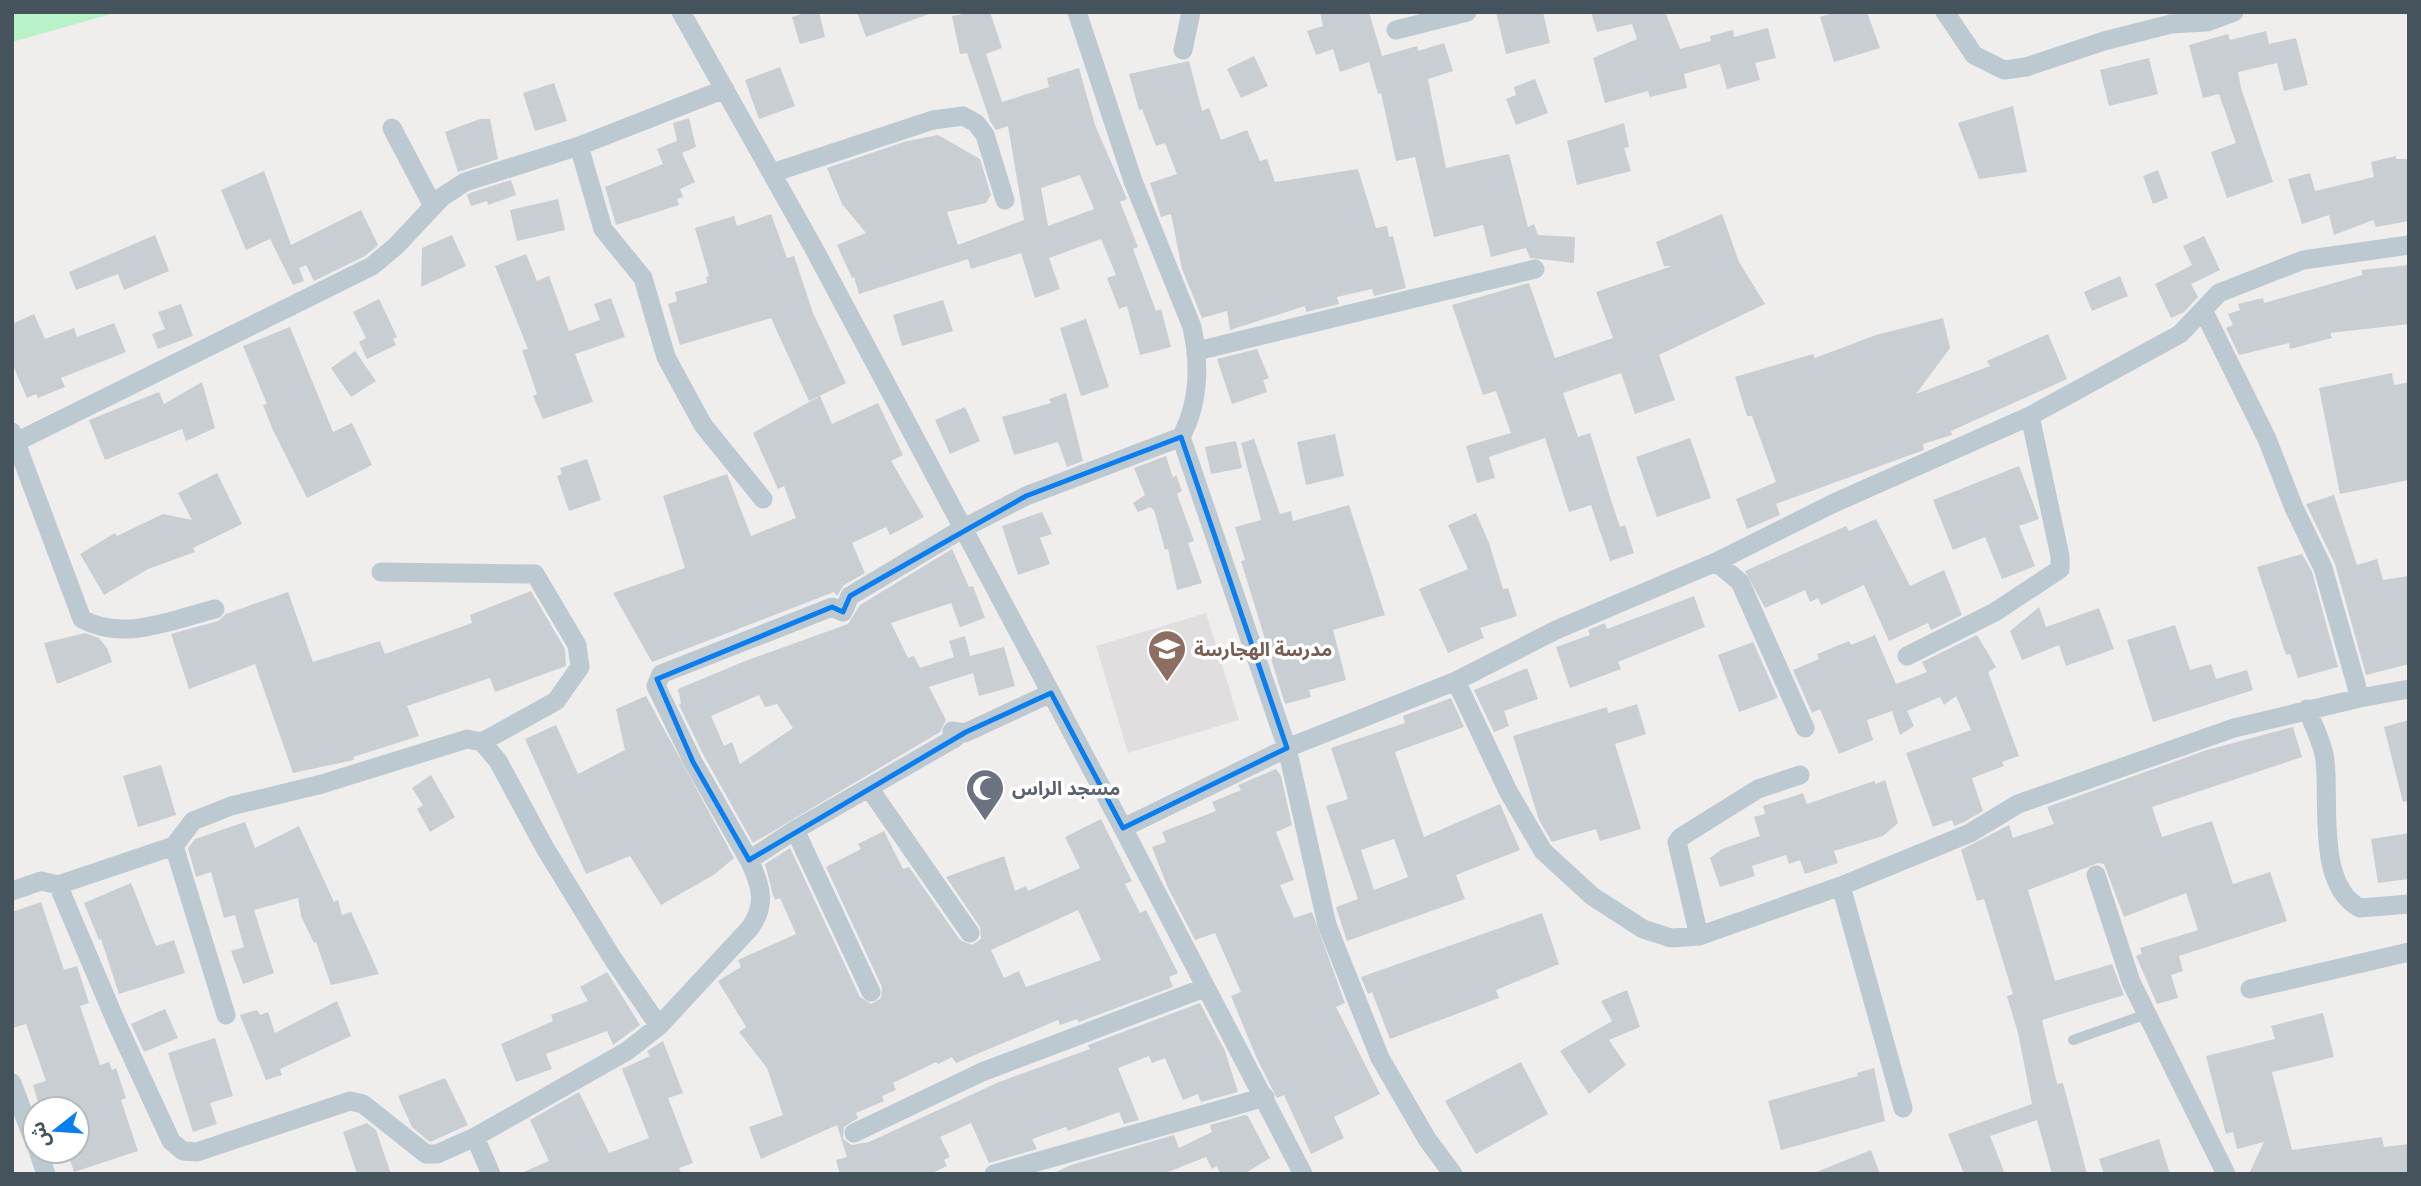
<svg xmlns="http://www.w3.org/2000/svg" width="2421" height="1186" font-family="Ubuntu,'Noto Sans Arabic',sans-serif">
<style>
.education{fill:#e1dedf}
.green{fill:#b7f2c9}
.building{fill:#c9ced3;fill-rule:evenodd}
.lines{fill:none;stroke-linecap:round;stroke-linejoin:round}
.lane{stroke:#bcc9d1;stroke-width:10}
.street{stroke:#bcc9d1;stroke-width:19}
.marked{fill:none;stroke:#0a7eee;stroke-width:5;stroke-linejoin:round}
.labels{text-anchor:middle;stroke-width:7;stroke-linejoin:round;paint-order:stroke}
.education-label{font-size:19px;font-weight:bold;fill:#785e54;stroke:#fff;text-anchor:start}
.worship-label{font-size:19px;font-weight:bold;fill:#5b616d;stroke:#fff;text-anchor:start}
</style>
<rect width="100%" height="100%" fill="#f0eded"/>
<path class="education" d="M1206,613L1239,720L1128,753L1096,646Z"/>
<path class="green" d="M12,12H118L12,42Z"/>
<path class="building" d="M808,12H819L825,37L800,44L792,17Z
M857,12H928L929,14L866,37Z
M975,12H990L1002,48L986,54L1002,102L1049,87L1047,78L1079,68L1095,125L1127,199L1120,202L1138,247L1133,249L1156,311L1161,309L1171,347L1140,355L1127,306L1119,309L1107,278L1116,275L1101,239L1049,258L1060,289L1035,298L1021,253L971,269L968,259L859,294L854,277L852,278L837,245L866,233L842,204L827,168L907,141L938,135L980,159L991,195L986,203L947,212L958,245L1024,220L1008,126L996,130L990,121L967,53L960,54L952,16ZM1080,175L1094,209L1048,226L1041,188Z
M1320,12H1369L1382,56L1417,46L1418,51L1444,43L1453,71L1428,79L1446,168L1509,154L1528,227L1534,224L1538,235L1575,237L1574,263L1530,258L1526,248L1491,257L1483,225L1434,237L1415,157L1396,161L1381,93L1378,94L1369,62L1340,72L1333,49L1316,55L1307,31L1323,26Z
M1496,12H1543L1550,43L1506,54Z
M1591,12H1665L1680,49L1711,41L1710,36L1733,30L1734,37L1768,28L1776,58L1755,63L1760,80L1727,89L1720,64L1684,74L1687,88L1650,97L1648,91L1605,103L1593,58L1637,39L1632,24L1597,32Z
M1837,12H1867L1880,48L1834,62L1820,17Z
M2266,31L2269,44L2296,38L2308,85L2284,91L2277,63L2238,72L2241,88L2273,182L2227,198L2211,152L2236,143L2219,94L2203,98L2189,45L2228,34L2230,40Z
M1254,56L1268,86L1241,98L1227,69Z
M2149,58L2158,94L2109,106L2100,70Z
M1189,61L1202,111L1209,108L1221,140L1247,130L1260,161L1267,159L1275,182L1358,169L1376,228L1387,226L1389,237L1393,236L1406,288L1374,296L1372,289L1337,297L1339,304L1306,312L1305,306L1230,330L1227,311L1202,318L1182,269L1171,214L1161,217L1150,183L1177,174L1165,143L1156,146L1142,109L1139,110L1129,74Z
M780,67L795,106L759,119L745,80Z
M1535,79L1548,113L1516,125L1506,99L1516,95L1514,87Z
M554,83L567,121L535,131L523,93Z
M2013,106L2027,172L1979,179L1958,123Z
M689,118L696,147L682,153L695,182L680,189L683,197L677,199L679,205L616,225L605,187L663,164L657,149L677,141L673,123Z
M480,119H490L498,159L458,172L445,132Z
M1624,123L1629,147L1624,148L1631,171L1577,185L1567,141Z
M2396,156V159H2409V221L2376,227L2373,220L2334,235L2329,215L2302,224L2288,179L2310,173L2315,191L2374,177L2371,162Z
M2158,170L2168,198L2153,204L2143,176Z
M264,171L291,245L361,210L378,245L365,256L314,281L306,265L299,268L304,281L293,285L270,239L246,250L221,190Z
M511,180L516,195L488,205L487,201L471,206L467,195L470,193Z
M558,199L565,230L517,241L510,210Z
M771,214L787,258L794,256L813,313L846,383L809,401L771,318L680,345L668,304L677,301L675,292L707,283L706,277L709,276L695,228L734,216L737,226Z
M1722,214L1739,262L1765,304L1659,355L1675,400L1635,414L1621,373L1563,393L1578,437L1590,433L1612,503L1620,527L1625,525L1634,553L1610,561L1591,505L1569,512L1545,438L1489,457L1495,478L1477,483L1466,446L1511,433L1496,391L1483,395L1452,305L1529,283L1555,358L1613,338L1596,292L1672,266H1664L1656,242Z
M155,235L169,271L124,290L118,274L76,290L69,272Z
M452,235L466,266L421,287L422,248Z
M2204,236L2220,270L2191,284L2198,297L2184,312L2171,318L2155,284L2192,265L2183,246Z
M526,254L537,281L549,276L569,331L600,320L594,304L611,298L625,337L575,354L593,402L543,419L533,396L537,394L522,350L528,349L495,266Z
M2409,265V324L2330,333L2332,338L2290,349L2289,343L2239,355L2226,328L2233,325L2228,314L2240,310L2238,304L2263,298L2264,303L2362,275V270Z
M2120,276L2128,296L2092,311L2084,292Z
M379,299L397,337L393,339L396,345L367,359L359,342L366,338L353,312Z
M943,300L953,331L902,346L893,315Z
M181,304L193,336L158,349L152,334L165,329L158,312Z
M34,314L45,339L74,328L77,337L114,323L126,352L61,378L65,387L38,398L36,394L27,398L12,363V324Z
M1943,318L1950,348L1916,394L1990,366L1987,361L2048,334L2067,379L1951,431L1952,435L1923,444L1924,450L1776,504L1780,515L1747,529L1736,499L1776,482L1752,416H1747L1735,377L1813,354L1815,358L1876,335Z
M1086,319L1109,387L1081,396L1060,328Z
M290,327L333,432L352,423L372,465L307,498L273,430L263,405L267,404L243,346Z
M1257,349L1269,378L1263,380L1267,392L1232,404L1217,359Z
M355,351L376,381L351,397L331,368Z
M2392,373L2394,385L2409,382V480L2340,494L2319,388Z
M202,382L215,428L186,441L182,429L105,460L89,420L159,392L164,404Z
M1066,393L1083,461L1067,467L1058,442L1014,455L1002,417L1051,403L1049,399Z
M820,396L832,424L878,403L903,455L891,461L924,517L890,535L886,527L852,543L865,573L844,585L837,596L834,592L652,662L613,593L685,568L663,496L727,474L751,536L796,518L784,486L778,489L753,433Z
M965,407L980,441L950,454L935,420Z
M1335,434L1344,476L1306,485L1297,442Z
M1690,438L1711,498L1657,517L1636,457Z
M1254,439L1280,514L1291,511L1293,521L1349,505L1385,615L1333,630L1346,680L1309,690L1311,697L1285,704L1241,561L1245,560L1235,527L1261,520L1241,443Z
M1236,441L1242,468L1211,474L1205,447Z
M1166,456L1173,478L1176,475L1182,491L1177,494L1194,541L1188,543L1202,583L1177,590L1168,549L1165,550L1154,510L1150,507L1138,512L1133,503L1145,495L1134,468Z
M587,459L601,500L569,511L557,476L562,474L560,468Z
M2019,466L2039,519L2019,526L2035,566L2002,579L1985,537L1953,550L1933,500Z
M217,473L242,524L193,548L195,552L148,569L104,595L80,554L115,533L117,536L163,514L192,520L178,493Z
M2334,495L2357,565L2377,559L2383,580L2409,576V664L2366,675L2335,564L2306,504Z
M1042,512L1052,534L1040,538L1050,564L1018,575L1002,526Z
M1476,513L1489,543L1503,589L1508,588L1517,616L1480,628L1484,638L1448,653L1419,589L1468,569L1448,525Z
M1876,519L1910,586L1944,570L1962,615L1931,630L1928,623L1889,641L1864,585L1821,605L1818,598L1810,602L1805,590L1765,608L1745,571L1846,526L1849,531Z
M952,549L969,587L973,586L985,618L960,627L951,603L891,623L908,658L914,656L920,668L954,657L949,641L965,636L970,656L1004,647L1015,686L979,696L973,673L929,687L946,720L940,732L753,843L704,756L679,705L681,703L678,689L745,661L848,624L860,605ZM759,695L765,707L777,704L793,728L740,764L732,742L724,746L711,716Z
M2302,554L2312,572L2338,667L2298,678L2290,654L2286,655L2257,567Z
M531,591L565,649L566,666L495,692L490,678L407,706L419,736L353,757L354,760L293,773L255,664L189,689L171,634L218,621L226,614L288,592L313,662L380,641L385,654L472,623L470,615Z
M1694,596L1705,627L1618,662L1621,669L1570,688L1556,647L1590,635L1588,630L1605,623L1607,629Z
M2039,607L2046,627L2099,608L2114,649L2066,666L2059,645L2022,660L2010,631Z
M2175,625L2190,670L2211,664L2216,679L2247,670L2253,690L2153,722L2127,640Z
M85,633L99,638L107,648L112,662L57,684L44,643Z
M1875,635L1896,684L1927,672L1922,662L1977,635L1996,667L1988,672L2019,756L2002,762L2004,766L1972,778L1983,811L1964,822L1954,826L1952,820L1933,827L1906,753L1971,730L1956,696L1944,705L1940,697L1907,711L1914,726L1900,735L1892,711L1867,720L1873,740L1839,754L1820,709L1812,713L1793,670L1819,659L1817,654L1849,641L1851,645Z
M1753,642L1778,698L1739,712L1718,655Z
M1527,668L1538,699L1504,711L1509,726L1494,732L1474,690Z
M646,696L734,858L715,874L661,905L630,856L586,874L525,739L556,725L578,774L625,750L616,709Z
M1451,698L1464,727L1395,752L1424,837L1500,804L1520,850L1456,875L1465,899L1347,941L1335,904L1336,907L1358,899L1326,806L1348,799L1331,748L1405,723L1403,716ZM1394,839L1408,877L1374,890L1361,850Z
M1637,704L1646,734L1615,744L1641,829L1600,841L1596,829L1552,842L1539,820L1513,736L1607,707L1608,713Z
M2409,720V801L2403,802L2384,727Z
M2293,727L2302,757L2152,807L2162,837L2212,821L2233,884L2270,872L2287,921L2179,956L2183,971L2171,975L2178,998L2157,1004L2136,956L2142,954L2140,948L2198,930L2186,893L2124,917L2104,864L2098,863L2028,890L2055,981L2112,964L2124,995L2042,1020L2057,1084L2063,1083L2087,1174H2052L2037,1120L1990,1136L2005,1174H1964L1948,1134L2032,1104L2018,1033L2007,996L2013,994L1984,899L1977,901L1961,850L2009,825L2013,838L2054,824L2047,807L2207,750Z
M161,765L176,815L138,827L123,776Z
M1276,769L1281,776L1292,825L1276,832L1294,880L1280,885L1294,918L1312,912L1345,1003L1336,1007L1380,1094L1334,1117L1344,1138L1311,1154L1284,1095L1277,1098L1257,1059L1231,996L1241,992L1215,933L1195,940L1168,888L1152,847L1166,842L1162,832L1216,811L1212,802L1241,790L1238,785Z
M431,775L455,817L430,832L417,809L423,805L412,788Z
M1885,780L1898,823L1883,836L1834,851L1838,863L1805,874L1800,860L1789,864L1786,855L1752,866L1755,876L1720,887L1710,858L1722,849L1760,836L1754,817L1765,814L1763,806L1803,793L1807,804L1874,781L1876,784Z
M1101,819L1132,881L1125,884L1140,913L1146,910L1178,973L1169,977L1173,987L1079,1022L1077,1019L1060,1025L1058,1020L956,1063L952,1057L938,1064L936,1062L893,1083L896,1090L882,1096L884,1101L856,1113L858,1118L844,1127L843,1139L852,1145L869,1142L999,1082L1090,1049L1088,1045L1200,1003L1225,1051L1238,1092L1201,1102L1198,1094L1183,1100L1165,1058L1152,1063L1149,1056L1118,1068L1139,1120L1124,1124L1119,1112L1068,1131L1066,1127L1032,1139L1037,1149L989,1163L971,1123L940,1137L950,1157L944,1160L947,1166L930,1174H840L836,1160L847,1157L837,1125L761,1159L749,1127L783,1115L767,1068L739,1032L746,1027L718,981L741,967L738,960L796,934L780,898L775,900L773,895L765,864L790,848L860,997L871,1004L881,998L882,987L826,867L861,849L858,844L884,831L903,869L909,867L960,940L972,945L981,939L980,927L946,877L1004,856L1015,891L1026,886L1028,891L1080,868L1065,837ZM1078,910L1101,960L1026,987L1019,971L1004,978L991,950Z
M245,822L255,848L299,826L334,902L338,900L342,915L351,912L379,974L331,985L316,942L314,943L301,916L298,898L254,910L274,973L243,984L231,951L244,947L235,915L224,918L211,872L196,877L188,848L195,839Z
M2409,833V879L2378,883L2371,839Z
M131,883L156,946L174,940L185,973L119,994L101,939L99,940L84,903Z
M41,902L64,970L77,966L89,1003L80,1006L100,1065L109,1062L112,1070L116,1068L126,1098L121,1100L138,1151L74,1172L67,1151H77V1109H40L33,1085L46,1081L26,1024L12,1028V912Z
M1542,913L1559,964L1496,990L1499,998L1390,1039L1372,992L1368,994L1361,977Z
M607,972L640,1025L613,1045L607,1031L546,1054L552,1069L516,1082L501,1044L553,1021L551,1015L588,1001L580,987Z
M1627,990L1640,1027L1609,1040L1626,1065L1589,1094L1560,1051L1612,1021L1601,1001Z
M337,1001L351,1036L280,1069L282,1075L266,1080L240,1015L257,1010L260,1015L268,1012L275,1033Z
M165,1009L178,1038L144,1052L131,1024Z
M2323,1013L2334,1057L2272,1072L2292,1150L2382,1137L2384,1147L2409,1144V1174H2249L2264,1142L2237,1149L2233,1132L2226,1134L2206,1056L2275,1039L2271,1026Z
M215,1038L233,1096L210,1103L217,1124L193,1132L168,1053Z
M663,1041L683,1093L668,1098L693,1163L679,1168L682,1174H519L549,1161L530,1120L579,1092L609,1153L649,1138L622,1069L650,1056L647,1051Z
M1521,1062L1548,1114L1476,1154L1445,1101Z
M1874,1068L1885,1121L1781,1150L1768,1101L1858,1076L1857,1073Z
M445,1078L468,1125L430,1142L412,1127L398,1096Z
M1245,1115L1248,1116L1270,1158L1244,1174H1220L1217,1166L1212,1169L1206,1157L1163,1174H1052L1071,1165L1174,1135L1179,1148L1212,1132L1210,1125Z
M367,1123L376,1130L391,1174H357L343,1132Z
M2159,1139L2170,1174H2104L2099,1159Z
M1871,1150L1880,1174H1814V1173Z"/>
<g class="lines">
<path class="lane" d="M2073,1040L2147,1014"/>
<path class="street" d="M681,12L812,245L1123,828L1303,1174
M1945,12L1974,55L2004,70L2026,67L2104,41L2171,24L2207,22L2234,12
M1396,30L1467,12
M1183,50L1191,12
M392,128L433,206
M579,146L603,229L643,278L666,357L703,425L763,499
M772,173L933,120L963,116L976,123L985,135L1005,200
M2204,312L2267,439L2294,508L2323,568L2360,698L2409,689
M1197,351L1535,269
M12,432L82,619C124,642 172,620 215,609
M1181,437L1287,748L1327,925L1380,1058L1427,1139L1453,1174
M12,444L372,266L396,246L442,197L465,182L579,146L725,89
M1716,562L1740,582L1805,728
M381,572L535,574L577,645L580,667L556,701L482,742
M1907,656L1995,612L2060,569V556L2030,416
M1456,681L1508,791L1543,851L1592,896L1643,929L1671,938L1699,936L1841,886L1970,833L2018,804L2234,728L2360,698
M2307,709C2313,725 2323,743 2325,760C2330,803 2316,885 2360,908L2409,904
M869,788L970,933
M1123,828L1287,748L1456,681L1556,630L1716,562L1832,504L2030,416L2180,334L2219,293L2303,260L2409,245
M795,830L871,992
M174,846L226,1015
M749,860L693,762L656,686L661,674L832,607L843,612L850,596L962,529L1026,496L1181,437C1199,404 1200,364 1192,327L1133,181L1077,12
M2096,875L2131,982L2226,1174
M58,885L117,1024L171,1141L183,1151L197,1152L350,1101L363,1104L426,1154H437L475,1137
M1841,886L1903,1108
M12,891L41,881L58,885L174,846L193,821L231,806L322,784L467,739L482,742L498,761L545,848L613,959L659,1026
M1699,936L1677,842L1681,837L1758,789L1800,775
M2250,989L2409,952
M12,1083L35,1144
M854,1133L982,1072L1204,988
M38,1151L46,1174
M491,1174L475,1137L627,1051L659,1026L750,928C767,905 761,885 749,860L795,830L955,738L952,731L965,733L1051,693
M994,1174L1265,1097"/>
</g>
<path class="marked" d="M1181,437L1287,748L1123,828L1051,693L966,732L749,860L693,762L657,679L832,607L843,612L850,596L1026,496Z"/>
<defs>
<symbol id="school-pin" viewBox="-11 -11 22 30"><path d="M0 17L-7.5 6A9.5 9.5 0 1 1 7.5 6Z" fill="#8d6e63" stroke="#fff"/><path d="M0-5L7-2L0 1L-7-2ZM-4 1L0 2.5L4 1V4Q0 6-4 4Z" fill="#fff"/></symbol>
<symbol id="mosque-pin" viewBox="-11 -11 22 30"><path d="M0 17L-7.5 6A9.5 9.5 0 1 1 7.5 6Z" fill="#6b7280" stroke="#fff"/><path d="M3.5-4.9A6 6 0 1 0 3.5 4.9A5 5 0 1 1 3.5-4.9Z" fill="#fff"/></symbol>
</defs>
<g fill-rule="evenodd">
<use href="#school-pin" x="1145" y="627" width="44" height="60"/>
<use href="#mosque-pin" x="963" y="766" width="44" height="60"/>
</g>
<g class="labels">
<g class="education-label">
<text x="1194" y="656">مدرسة الهجارسة</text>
</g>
<g class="worship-label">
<text x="1012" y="795">مسجد الراس</text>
</g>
</g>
<rect width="2421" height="1186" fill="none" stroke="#44535c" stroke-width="28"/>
<g transform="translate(56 1130) rotate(253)"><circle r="33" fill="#ffffff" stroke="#b4babe" stroke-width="2"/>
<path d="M0-5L12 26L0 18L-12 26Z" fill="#0a7eee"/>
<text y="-10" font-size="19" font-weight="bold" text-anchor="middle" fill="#44535c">ش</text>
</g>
</svg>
